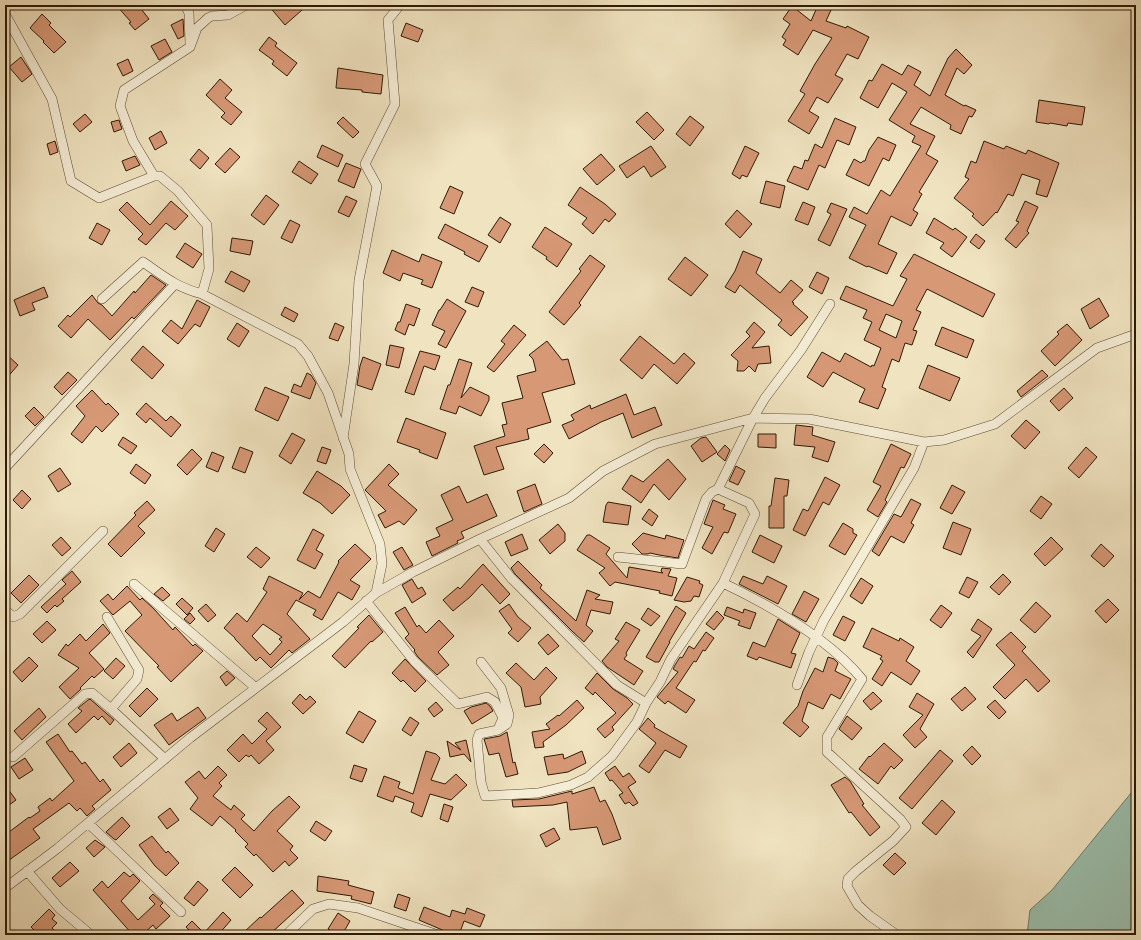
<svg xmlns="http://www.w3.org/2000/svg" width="1141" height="940" font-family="'IM FELL English',serif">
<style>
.water{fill:#9bbfad;stroke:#6f7d69}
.building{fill:#d79876;stroke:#2e1a04;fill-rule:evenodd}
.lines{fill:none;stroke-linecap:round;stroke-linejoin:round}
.street-casing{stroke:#5e4c33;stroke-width:10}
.street{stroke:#f5edd6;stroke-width:9}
</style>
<rect width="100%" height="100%" fill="#f0e3c0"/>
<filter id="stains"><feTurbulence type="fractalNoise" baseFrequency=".005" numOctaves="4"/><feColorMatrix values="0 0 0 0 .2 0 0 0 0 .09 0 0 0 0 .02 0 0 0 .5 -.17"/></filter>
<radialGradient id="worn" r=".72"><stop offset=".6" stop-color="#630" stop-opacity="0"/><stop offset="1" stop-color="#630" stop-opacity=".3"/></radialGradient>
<path class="water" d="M1136,787V935H1027L1030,910L1052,890Z"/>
<path class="building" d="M116,5H138L149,19L135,30L129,23L131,22Z
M268,5H298L302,10L285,25Z
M818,5L831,10L826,21L846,28L847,26L869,37L858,59L847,54L835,75L843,79L828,103L817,97L809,111L819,117L809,134L788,121L805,94L800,91L815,64L832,38L813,30L798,55L783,45L786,40L782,37L790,24L783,19L792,6L811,21Z
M42,14L51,23L49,25L66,42L54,53L43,42L44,41L30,28Z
M183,19L184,36L178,39L171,25Z
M406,23L423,30L418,42L401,36Z
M269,37L277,43L275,46L297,63L287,76L272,64L274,61L259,50Z
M165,39L172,52L159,60L151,46Z
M956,49L972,65L964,74L957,68L945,95L964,106L965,105L976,110L972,117L969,116L961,134L950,129L951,125L921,107L910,124L935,136L926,154L938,161L919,192L922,194L913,210L918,213L911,226L891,216L878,244L897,253L887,274L868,266L867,267L849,258L866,225L849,217L854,207L867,214L881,190L890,196L921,146L912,142L915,136L889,120L907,92L892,83L878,108L860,98L869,80L872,81L882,64L902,75L908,65L921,72L914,85L930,96L948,58Z
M21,57L32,74L22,82L9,67Z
M128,59L133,71L123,76L117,64Z
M338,68L383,75L381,94L362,92V90L336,88Z
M220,79L232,90L225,98L242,112L231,125L221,117L225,113L206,95Z
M1039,100L1085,107L1082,125L1068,123L1067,126L1050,123L1049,124L1036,122Z
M647,112L664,130L654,140L636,122Z
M85,114L92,122L80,132L73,124Z
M690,116L704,127L690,146L676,134Z
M343,117L359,132L353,138L337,123Z
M835,118L856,127L849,145L837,140L825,168L819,165L808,190L787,181L794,166L802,169L805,160L808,161L815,144L822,148Z
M119,120L122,129L114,132L111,122Z
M161,131L167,143L155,150L149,138Z
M878,137L896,145L889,161L883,158L869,186L846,175L854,159L861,163L863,161H865L869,150Z
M55,141L58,152L50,155L47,144Z
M984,141L1004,149L1006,146L1026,154L1028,150L1059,163L1047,197L1036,194L1040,180L1022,174L1013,196L1008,194L997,213L996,212L983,226L972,216L974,214L954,198L969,179L965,177L971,161L976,163Z
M322,145L343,155L338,167L317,157Z
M651,146L666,167L651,177L644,166L627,178L619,166Z
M745,146L759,153L747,177L742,175L740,179L732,174Z
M230,148L240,157L225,173L215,164Z
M199,149L209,158L200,169L190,160Z
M601,154L615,170L597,185L583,169Z
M135,156L140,165L126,171L122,161Z
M299,161L318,174L311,184L292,172Z
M346,163L361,169L354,188L338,181Z
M766,181L785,186L780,208L760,203Z
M450,186L463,192L454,214L440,208Z
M580,187L605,204L616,214L609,222L605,219L593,234L582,224L587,218L568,205Z
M266,195L279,205L264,225L251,215Z
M346,196L357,201L349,217L338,212Z
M171,201L188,216L175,230L166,223L146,245L138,239L143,234L119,210L127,202L150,225Z
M1025,201L1038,207L1027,231L1029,233L1016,248L1005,239L1019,222L1016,221Z
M803,202L815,207L808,225L795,220Z
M831,203L847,209L830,246L818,240L831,214L827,212Z
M737,210L752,224L740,238L725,224Z
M500,217L511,224L500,243L488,235Z
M934,218L953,230L955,228L967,237L952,257L940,248L944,243L926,233Z
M290,220L300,225L292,243L281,238Z
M97,223L110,230L102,245L89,238Z
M445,224L488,246L479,262L464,254L465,252L438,238Z
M545,227L572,244L557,267L546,259L547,257L532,247Z
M976,234L985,241L979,249L970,242Z
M232,238L253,241L250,255L230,251Z
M185,243L202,254L193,268L176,257Z
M392,250L419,262L422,254L442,262L432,288L421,284L423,280L403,273L400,281L383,273Z
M743,251L762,259L756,273L780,293L791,280L803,290L792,302L794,303L793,304L808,317L791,336L778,325L782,320L740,285L735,293L725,287L735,271Z
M914,254L995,294L983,317L927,289L916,310L921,312L913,330L917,331L912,345L905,343L899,362L892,359L882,387L886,389L878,409L859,402L865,389L833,372L823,387L807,377L822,352L840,362L845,353L871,367L872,365L874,366L881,348L864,340L872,322L863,318L867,310L840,299L846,286L893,306L907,279L900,276ZM886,314L902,321L896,338L879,330Z
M590,255L605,266L579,303L581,305L564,325L549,312L581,271L579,269Z
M685,257L708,275L691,296L668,279Z
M231,271L250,281L244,292L225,282Z
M817,272L829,278L822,294L809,287Z
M151,275L166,285L134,319L132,317L110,340L88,319L71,338L58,326L68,315L70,317L92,295L98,303L102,305L112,316L134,291L135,293Z
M44,287L48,297L32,303L35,310L20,316L14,300Z
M472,287L484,292L478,307L465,302Z
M1099,298L1109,316L1090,329L1081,309Z
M447,299L466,311L446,348L438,344L445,331L432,325L439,310H440Z
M197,300L210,307L200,327L195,324L178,344L162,331L171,320L182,329Z
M406,304L420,309L414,326L409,324L405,335L395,330L398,322H400Z
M285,307L298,314L294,322L281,315Z
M754,322L765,332L752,348L769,346L771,363L758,364L755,372L749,366L744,371H737L738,361L731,355L750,336L746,332Z
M237,323L249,331L239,347L227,339Z
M335,323L344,327L338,341L329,338Z
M1067,324L1082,340L1055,366L1041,351L1059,334L1057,332Z
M514,325L526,335L494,372L487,367L505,344L501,341Z
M942,327L974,340L967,358L935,345Z
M640,336L674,364L684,353L695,363L677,384L654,364L642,379L620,360Z
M547,341L562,360L568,359L575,384L542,393L551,422L527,429L529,439L496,447L504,469L484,475L474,446L505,436L502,425L507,424L502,403L523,398L517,376L536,371L533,359L529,355Z
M390,345L404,348L399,368L386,365Z
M143,346L164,365L152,379L131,360Z
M420,351L440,356L435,370L424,366L414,395L405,392Z
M5,353L18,365L5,380Z
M363,357L381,364L372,390L357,385L360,366Z
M459,359L472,363L461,398L470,387L489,396V400L481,416L459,406L456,414L440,409L448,385H450Z
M928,365L960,378L950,401L919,388Z
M1042,370L1048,376L1021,397L1017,391Z
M68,372L77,380L62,395L54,387Z
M307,373L311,375L316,383L310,399L291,392L294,384L301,387Z
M265,387L289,397L278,421L255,410Z
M1064,388L1073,398L1059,411L1050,401Z
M92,390L106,405L108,403L119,414L102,432L96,426L82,443L71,434L85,416L76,406Z
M626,394L634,415L655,407L662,425L632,438L623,413L601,422L569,439L562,425L574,420L571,415L590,405L591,409Z
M146,403L166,421L171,416L181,425L171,437L150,418L146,423L136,414Z
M34,407L44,417L35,426L25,416Z
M406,418L446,433L437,459L419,452L420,450L397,442Z
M1026,420L1040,432L1025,449L1011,436Z
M796,425L813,427L812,435L835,442L828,462L812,457L815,447L794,445Z
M292,433L305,440L291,464L279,456Z
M758,434H776V448L758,447Z
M123,437L137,446L131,454L118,445Z
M706,437L717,452L702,462L691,446L701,438Z
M544,444L553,453L544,463L534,454Z
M891,444L911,454L904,468L901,467L885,500L887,502L878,517L867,510L881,486L873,482Z
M725,445L730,450L725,461L717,454Z
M240,447L253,452L245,473L232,468Z
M322,447L331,450L326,464L317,461Z
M1086,447L1097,457L1079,478L1068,468Z
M192,449L202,459L187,475L177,465Z
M212,452L224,457L218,472L206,467Z
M668,459L686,479L669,500L654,484L641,503L622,489L631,475L643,482Z
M136,464L151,475L145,484L130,473Z
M389,464L399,474L388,485L417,510L404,525L399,521L385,528L378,515L386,511L365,490Z
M736,466L745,471L738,485L729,481Z
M60,468L71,484L58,492L48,476Z
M317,471L341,486L350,495L332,514L320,503L303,493Z
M825,477L840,485L829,505L823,502L805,536L793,530L803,509L808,511Z
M775,478L789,480L787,496H784V528H769V506H771Z
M535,484L542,504L524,512L517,491Z
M952,485L965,492L952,514L940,508Z
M459,486L467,503L487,494L497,516L461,532L464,538L457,541L458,543L432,556L426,542L440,536L436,528L453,520L441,495Z
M22,490L31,499L22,509L13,500Z
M1041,496L1052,504L1041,519L1030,511Z
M911,499L921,504L911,523L914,525L904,543L891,536L879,556L872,551L894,514L901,517Z
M713,500L725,505L723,509L736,514L728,533L724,532L712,554L702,548L713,527L704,524Z
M147,501L155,510L138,526L145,533L121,557L108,544L136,515L134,513Z
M608,502L631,506L628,525L603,522L606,505Z
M649,509L658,516L652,526L642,519Z
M953,522L971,529L961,555L943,548Z
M843,523L853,529V533L857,535L845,555L829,546Z
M558,524L565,533V541L550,554L539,540Z
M216,528L225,534L214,552L205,546Z
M313,529L324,535L316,550L323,554L315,569L297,560Z
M643,533L665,539L666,535L684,540L678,558L659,555L650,553L648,554H642L632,544Z
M522,534L528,549L511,556L505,542Z
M587,535H590L610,548L606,554L627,578L629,567L663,573L661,571L662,568L671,569L668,576L677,578L672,596L659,593L660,591L615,582L610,586L599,573L605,568L577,550Z
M760,535L782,546L774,563L752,552Z
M61,537L71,548L62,556L52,545Z
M1051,537L1063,549L1045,566L1034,554Z
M355,544L371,559L350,580L360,586L352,600L338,592L322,620L313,615L316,610L296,600L287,614L310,639L292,653L289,650L271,668L260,657L256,661L235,639V638L224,628L237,613L247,622L267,592L263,589L269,576L303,593L299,600L308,591L320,598L339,562L338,561ZM263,624L282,637L279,639L282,642L270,655L252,636Z
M1101,544L1114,556L1104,567L1091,556Z
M256,547L270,558L261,568L247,557Z
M402,547L413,565L404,570L393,552Z
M518,561L542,585L540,588L576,621L587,590L600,595L595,599L613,602L610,614L591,610L586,625L593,631L584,642L573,632L515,574L511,568Z
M483,564L510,594L500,604L482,584L470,597L453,611L443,600L458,587L460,589Z
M72,571L81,582L62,599L64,601L57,607L55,605L47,613L41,607L66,584L62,580Z
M1003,574L1011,582L999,595L990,587Z
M29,575L39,585L21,603L11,593Z
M743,576L763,584L767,576L787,586L778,604L739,584Z
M687,577L700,581L699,583L703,585L699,597L694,596L691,601L684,602L674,600Z
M967,577L978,582L969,598L959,593Z
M861,578L873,586L862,604L850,596Z
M412,579L418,589L422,587L426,594L412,603L402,585Z
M127,586L140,600L142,598L154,609L173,630L175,627L193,646L195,644L203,651L171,682L157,667L159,666L125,631L142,615L130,601L113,615L100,601L108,594L113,600Z
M162,587L170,595L163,601L154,594Z
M804,591L819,599L806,622L792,614Z
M182,598L193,608L187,615L176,604Z
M1108,599L1119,610L1106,623L1095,611Z
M1036,602L1051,616L1035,633L1020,620Z
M206,604L216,615L208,622L198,611Z
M509,604L518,617L531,628L518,642L508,633L512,629L499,611Z
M941,605L952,613L941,628L930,620Z
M676,606L686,613L669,642H670L659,662H655L646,657Z
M405,607L417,627L419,625L426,633L439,620L454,636L438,652L449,665L437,675L418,657L414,651L415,650L405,638L409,634L395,613Z
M727,607L743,613L744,609L756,613L750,629L738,625L740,621L724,615Z
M648,608L660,616L651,626L641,619Z
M717,611L724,618L714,630L706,624Z
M190,613L195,619L190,624L184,619Z
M369,615L383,632L372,642L371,641L345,668L332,656L359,628L357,627Z
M843,616L855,622L845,641L833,635Z
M778,619L800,633L791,653L796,654L791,668L759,657L757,660L747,656L753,642L765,647Z
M978,619L992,629L973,658L967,652L981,636L971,630Z
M47,621L56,630L42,643L33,634Z
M626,622L640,630L626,653L627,655L624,659L643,671L634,685L607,667L602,661L619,641L615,639Z
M103,624L110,633L89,653L104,669L94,678L92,676L80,688L81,689L70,699L59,687L79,668L58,655L66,644L68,646L80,634L86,641Z
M872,628L899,641L900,638L914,647L906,661L920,671L911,685L891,672L882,686L872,679L883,661L880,659L882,656L863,647Z
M706,632L714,638L705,651L703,650L696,662L694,661L676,688L695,700L686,713L668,701L665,704L657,697L678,672L673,669L675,665L680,657L682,658L689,646L694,649Z
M1011,632L1026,647L1022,651L1050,681L1038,692L1026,679L1005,699L993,687L1015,665L996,645Z
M548,634L559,646L548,655L538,643Z
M29,657L38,666L22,682L13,672Z
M828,657L834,659L838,663L835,671L851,679L840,699L831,694L823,709L808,702L802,721L809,727L800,737L783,723L798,706L803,691L815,668L823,672Z
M116,658L125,666L113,679L104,671Z
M405,659L426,681L415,692L403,680L401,682L392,673Z
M516,663L534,680L546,667L557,678L540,697L541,704L525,707L521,687L506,673Z
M227,671L235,678L226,686L220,677Z
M597,673L613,689L627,698L633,704L612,727L614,730L605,738L597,729L616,713L595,692L593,695L585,688Z
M965,687L976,699L962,711L951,699Z
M147,688L158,699L140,717L129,706Z
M873,692L882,701L871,710L863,701Z
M917,693L934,704L920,729L927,737L915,748L903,735L923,715L909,707Z
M300,694L306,700L310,696L316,702L303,714L292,703Z
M90,699L114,720L110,725L102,716L98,720L94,716L76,733L68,724L82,711L78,708L88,700Z
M577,700L584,708L566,725L543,742L544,747L535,748L532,732L550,729L546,724L558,715L559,716Z
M995,700L1006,712L999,719L987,707Z
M436,702L443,710L434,717L428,709Z
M486,703L490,706L493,711L472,724L464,711L471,707Z
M198,707L206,718L169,745L154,725L172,713L177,721Z
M39,708L46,717L22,740L14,731Z
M359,711L376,721L363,743L346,733Z
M267,712L281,727L266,741L274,750L259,764L251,755L249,757L246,755L239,762L227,750L243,734L252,744L267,729L258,721Z
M847,716L862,728L852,740L839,729Z
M410,717L419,723L411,736L402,730Z
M648,718L655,725L654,727L687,746L680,758L665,750L649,773L639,766L656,743L639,729Z
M507,732L513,763L515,762L518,774L506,777L499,753L489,755L484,739L500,736Z
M58,734L70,752L72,751L82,764L85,762L100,782L103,779L111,790L92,806L95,809L87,816L80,808L77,811L69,803L33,829L40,838L5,863V835L29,817L30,818L40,811L38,807L50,798L52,801L74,781L46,742Z
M466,740L471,762L464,754L450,757L447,741L461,750L455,743Z
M129,743L137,753L121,767L113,757Z
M884,743L903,760L894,769L891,766L878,784L859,769L869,756L870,757Z
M972,746L981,756L972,765L963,755Z
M940,750L953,761L912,809L899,798Z
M426,751L436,754L440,758L431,780L445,784L456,774L467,785L451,800L430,794L422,817L411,812L414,803L395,796L393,802L377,796L384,776L400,782L398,788L413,794Z
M582,751L586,763L568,772L548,775L544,757L563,754L564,759Z
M25,758L33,770L19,779L11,767Z
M354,765L367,769L362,782L350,778Z
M218,766L227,775L219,783L222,786L213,796L231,810L234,805L245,815L241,819L254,831L272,811L289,796L300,807L277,831L293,846L290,850L298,858L289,866L285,861L273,872L256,854L254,856L245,847L248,844L235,831L236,830L220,816L212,826L190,809L198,798L185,782L199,771L205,779Z
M615,766L623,777L629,773L636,782L628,787L638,803L633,806L629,802L625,804L619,795L623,793L612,780L610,781L605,773Z
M845,777L850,781L864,804L862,805L880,827L870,836L851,812L849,813L831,785Z
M5,785L16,800L5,808Z
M594,787L600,802L605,800L612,814L621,839L603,845L597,827L570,830L567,802L553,805L513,807L512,800L539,799L572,791V794Z
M942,800L955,812L936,835L922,823Z
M444,804L453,807L448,822L440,819Z
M170,808L179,820L167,829L158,817Z
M122,817L130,826L116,840L114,839L106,832Z
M316,821L332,831L325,841L310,831Z
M554,828L560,839L546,847L540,835Z
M152,836L166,853L168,851L179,863L166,876L155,866L139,845Z
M95,840L105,847L94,857L86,848Z
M895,853L906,863L894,875L883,865Z
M70,862L79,871L60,887L52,878Z
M235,867L253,885L240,898L222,880Z
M124,872L130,877L133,874L140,881L121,901L138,920L155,904L149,898L153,894L163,903L160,906L170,916L156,929L153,925L142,935H133L93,890L102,881L108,888Z
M318,876L349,881L348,885L374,892L371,904L351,899L352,896L317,891Z
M198,881L208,890L194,906L184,898Z
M292,890L304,903L269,935H241L260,917L261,918Z
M398,894L410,898L406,911L394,907Z
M424,907L450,917L452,910L465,914L467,908L485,915L480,927L464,921L459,935H454L419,920Z
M49,909L55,915L52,919L57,923L52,928L59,935H39L31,927Z
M223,912L231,920L218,935H194L186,927L192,921L204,933Z
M338,913L350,921L342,935H338L328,929Z"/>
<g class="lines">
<defs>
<path id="street" d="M185,5L189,13L190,44
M5,14L52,99L71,181L99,198L154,176H160L178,191L207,225L209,269L202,294C176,287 165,277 143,262L102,299
M154,176L133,141L120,106L124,90L190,47L197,28L208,18L212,16L228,15L246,5
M202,294L298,344L308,356L328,393L349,454L350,469L380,544L382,564L376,593
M343,438L354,364L359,280L377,186L365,164L395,104L388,20L400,5
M5,468L175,284
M480,539L511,578L617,685L646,703
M618,557L682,564L706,499L712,492L718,489L753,418L765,398L801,350L830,304
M723,583C771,606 828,638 862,679L827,737V752L900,819L906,827L893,841L856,871L848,879L847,886L858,905L870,916L897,935
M134,584L256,688
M366,601L414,661L458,704L487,697L495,702L503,718L499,727
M5,610L13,617L20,614L103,531
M107,617L139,670L137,679L111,709
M481,662L501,688L509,715L507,724L498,730L479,734L477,740L481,782L485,796L538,793L571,785L588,777L612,756L637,722L646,703L660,682L671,659L723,583L755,514L749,503L718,489
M797,685L809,652L824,620L914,468L924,442
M13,757L85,694L92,693L111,709L165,759
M88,823L181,912
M27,871L60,909L91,935
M5,888L58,848L190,738L343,622L376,593L413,572L480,539L569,498L603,471L655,444L753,418L809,419L924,442L944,440L995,424L1097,348L1136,334
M286,935L313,909L329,904L358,908L438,935"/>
</defs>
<use href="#street" class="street-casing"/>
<use href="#street" class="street"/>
</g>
<rect width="1141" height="940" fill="none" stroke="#f0e3c0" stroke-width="20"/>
<rect x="6" y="6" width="1129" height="928" fill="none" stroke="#2e1a04" stroke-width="2"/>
<rect x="10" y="10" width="1121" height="920" fill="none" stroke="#2e1a04"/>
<rect width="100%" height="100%" filter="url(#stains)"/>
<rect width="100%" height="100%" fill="url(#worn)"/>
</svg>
